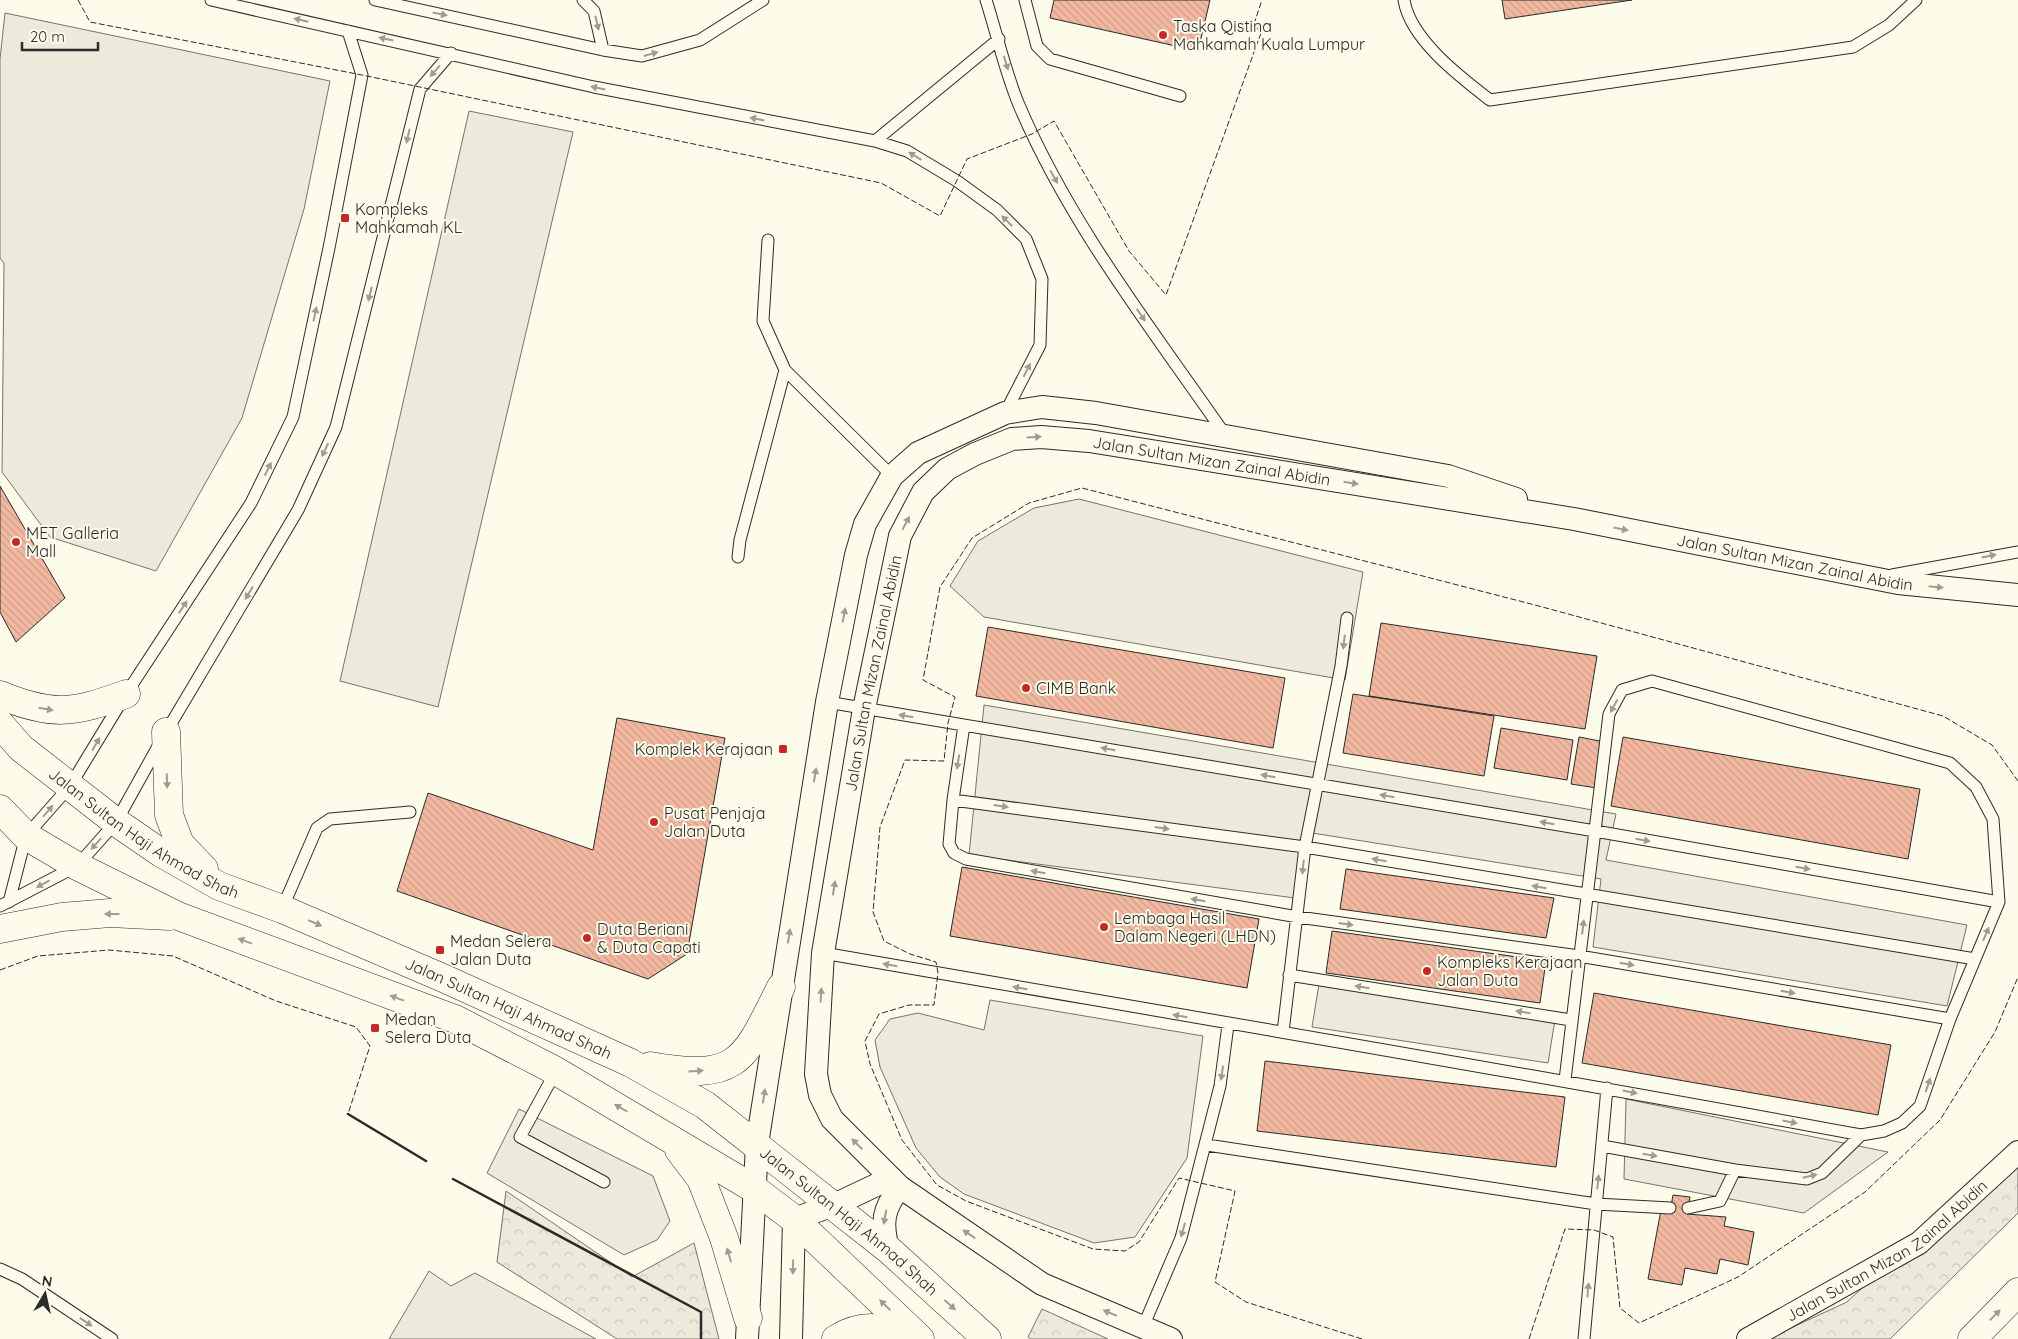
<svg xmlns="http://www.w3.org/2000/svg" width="2018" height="1339" font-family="Quicksand,sans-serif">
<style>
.forest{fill:url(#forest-crowns);stroke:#74746e}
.parking{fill:#eceadb;stroke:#74746e}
.building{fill:url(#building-back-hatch);stroke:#2b2b2b}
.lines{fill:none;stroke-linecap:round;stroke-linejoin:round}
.lane-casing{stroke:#2b2b2b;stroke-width:13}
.street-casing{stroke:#2b2b2b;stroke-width:24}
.secondary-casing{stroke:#2b2b2b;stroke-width:29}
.primary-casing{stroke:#2b2b2b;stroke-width:29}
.lane{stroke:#fdfbea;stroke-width:11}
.street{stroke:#fdfbea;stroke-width:22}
.secondary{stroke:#fdfbea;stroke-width:28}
.primary{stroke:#fdfbea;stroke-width:28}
.fence{stroke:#2b2b2b;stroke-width:1;stroke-dasharray:6 2.5;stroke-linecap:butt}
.wall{stroke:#2b2b2b;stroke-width:2.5}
.oneway{fill:#9e9d94}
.poi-dot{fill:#c62828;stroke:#fdfbea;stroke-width:2}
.labels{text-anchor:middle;stroke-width:4;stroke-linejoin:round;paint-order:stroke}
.poi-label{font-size:16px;fill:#2b2b2b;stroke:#fdfbea;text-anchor:start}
.street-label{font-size:16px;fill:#2b2b2b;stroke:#fdfbea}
</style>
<defs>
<pattern id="forest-crowns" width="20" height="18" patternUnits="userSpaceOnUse" patternTransform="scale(1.25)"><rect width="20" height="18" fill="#ecebdb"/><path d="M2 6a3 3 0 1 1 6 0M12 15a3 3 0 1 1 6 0" fill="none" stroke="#cbcabc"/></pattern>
<pattern id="building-back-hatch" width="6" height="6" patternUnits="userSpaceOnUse" patternTransform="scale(1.25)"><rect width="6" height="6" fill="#f2b8a0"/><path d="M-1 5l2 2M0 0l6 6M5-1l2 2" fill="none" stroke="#d09e8a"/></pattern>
</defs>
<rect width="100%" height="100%" fill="#fdfbea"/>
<path class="forest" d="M2018,1143V1213L1890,1339H1767L1847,1302Z
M506,1191L632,1277L694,1243L719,1339H617L497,1262Z
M1042,1309L1108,1339H1031L1028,1337Z"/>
<path class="parking" d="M5,13L330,81L304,209L242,418L156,571L50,537L2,472L4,263L0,258V59Z
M469,111L573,132L438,707L340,681Z
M1079,499L1363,572L1345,680L984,617L950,586L978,541L1034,508Z
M984,705L1616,814L1606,860L1967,925L1947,1006L1593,947L1601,879L1306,832L1295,898L969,855Z
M1319,984L1555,1020L1548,1063L1312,1027Z
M990,1000L1203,1036L1187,1158L1135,1237L1094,1243L964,1194L940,1177L916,1148L880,1067L875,1040L890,1019L918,1013L984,1030Z
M1626,1099L1888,1152L1804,1213L1624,1179Z
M519,1109L653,1176L670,1221L657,1240L624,1255L487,1173Z
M429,1271L451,1286L475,1273L596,1339H389Z"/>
<path class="building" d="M1054,0H1210L1198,51L1050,18Z
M1502,0H1632L1505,19Z
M0,486L65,598L16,642L0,612Z
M1381,623L1597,656L1585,729L1369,696Z
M988,627L1285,678L1273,748L976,696Z
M1353,694L1494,716L1484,776L1343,753Z
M617,718L725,738L687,954L648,979L397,891L428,793L593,850Z
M1501,728L1573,740L1567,780L1494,768Z
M1579,737L1605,742L1597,788L1571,784Z
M1623,737L1920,789L1908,859L1611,806Z
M962,867L1259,919L1247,988L950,936Z
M1346,869L1554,898L1546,938L1340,909Z
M1332,931L1546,961L1540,1003L1326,973Z
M1594,993L1891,1045L1878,1115L1582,1063Z
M1265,1061L1565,1097L1556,1167L1257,1131Z
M1673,1195L1690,1197L1687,1214L1726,1217L1724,1226L1754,1232L1748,1265L1720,1259L1717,1274L1685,1268L1682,1285L1648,1279L1661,1210L1670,1212Z"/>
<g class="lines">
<defs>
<path id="lane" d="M211,0L594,87L875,141L907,151L957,181L997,210L1026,239L1042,279L1040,345L1005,413
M375,0L603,50L642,56L700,40L763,0
M583,0L594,11L603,50
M986,0C997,34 1005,72 1019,105C1070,225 1152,329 1226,436
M1025,0L1037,46L1050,59L1180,96
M1404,0C1410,39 1460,77 1490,100L1853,47L1889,25L1916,0
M875,141L999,39
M768,240L763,321L785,370L892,476
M738,557L740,540L785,370
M1892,575L2018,552
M827,702L1595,831L1999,902
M964,725L953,800L949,844L954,853L966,859L1298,917L1579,956L1950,1019
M953,800L1305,847L1975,959
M9,902L26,836L70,786L126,694L251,503L293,417L329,248L362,75L348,31
M0,906L77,866L116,822L166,732L298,510L336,427L420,89L451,53
M282,909L317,828L330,819L410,812
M823,953C1169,1013 1516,1071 1861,1135L1884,1131L1902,1123L1920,1106L1950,1019L1999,902L1993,819L1976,787L1950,763L1652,681L1622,690L1609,714L1565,1080
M1289,975L1571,1020
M1283,1032L1305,847L1341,666L1347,618
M556,1071L520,1137L604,1182
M1207,1145L1596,1204L1670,1208
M1602,1146L1735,1170L1807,1179L1822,1173L1861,1135
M1688,1208L1720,1201L1735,1170
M0,1269L22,1279L112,1339
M1143,1327L1181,1238L1220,1086L1228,1025
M1584,1339L1607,1088"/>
<g id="street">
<path d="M888,1249C881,1222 883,1209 900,1187"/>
<path d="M747,1339L757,1144L827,702L856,555L865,524L892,476L918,453L1005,413L1042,407L1096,413L1448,476L1516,499"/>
<path d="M791,1339L794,1219L834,1205L891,1178"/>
<path id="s1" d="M1171,1339L1042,1284L900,1187L832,1119L820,1095L816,1074L823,953L864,709L900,536L923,492L947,469L975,454L1012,439L1041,437L1089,441L1574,519L1898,583L2018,595"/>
<path id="s2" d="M1748,1339L1919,1243L2018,1152"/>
</g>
<g id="secondary">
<path d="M0,695C53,717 74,713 126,694"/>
<path id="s3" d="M0,724L21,748L116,822L161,853L219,886L282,909L443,978L631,1063L705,1105L888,1249L987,1339"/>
<path d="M166,732L169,815L180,844L204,869"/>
<path d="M0,809L26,836L77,866L178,916L455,1019L556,1071L753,1188L794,1219L920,1339"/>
<path d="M0,929L62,917L110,913L169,916"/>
<path d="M650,1066C739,1082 744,1061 781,987"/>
<path d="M679,1150L701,1179L724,1238L748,1318"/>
<path d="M836,1339C867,1320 886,1330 918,1338"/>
</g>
<path id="primary" d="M1972,1339L2018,1292"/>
</defs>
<use href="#lane" class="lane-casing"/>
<use href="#street" class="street-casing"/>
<use href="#secondary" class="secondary-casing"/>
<use href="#primary" class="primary-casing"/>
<use href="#lane" class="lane"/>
<use href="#street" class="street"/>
<use href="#secondary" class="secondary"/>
<use href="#primary" class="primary"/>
<path class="fence" d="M78,0L90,22L362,75L881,183L940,216L967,159L1032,134L1054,121L1129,251L1166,295L1261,33L1254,24L1262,0
M0,970L38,956L109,950L173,956L276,1001L356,1027L370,1046L348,1114
M1362,1339L1246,1302L1215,1282L1235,1191L1179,1178L1139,1242L1125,1251L1093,1249L966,1201L937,1185L902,1140L870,1064L865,1041L879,1014L909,1005H934L938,973L936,962L910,954L884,941L873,912L880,827L905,760L944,761L948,723L955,697L923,680L940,587L972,538L1029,503L1082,488L1535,605L1943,716L1992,745L2018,781
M1529,1339L1565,1229L1594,1230L1613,1237L1620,1308L1639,1323L1738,1277L1865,1192L1940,1120L1995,1032L2018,977"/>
<path class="wall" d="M348,1114L426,1161
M453,1179L701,1312V1339"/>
</g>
<defs><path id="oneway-solid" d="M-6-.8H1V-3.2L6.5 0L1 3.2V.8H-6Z" transform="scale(1.25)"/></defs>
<g class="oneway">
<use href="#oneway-solid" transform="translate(440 14) rotate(12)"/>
<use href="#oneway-solid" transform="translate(301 20) rotate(-167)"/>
<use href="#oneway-solid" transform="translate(597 23) rotate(77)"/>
<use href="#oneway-solid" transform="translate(386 39) rotate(-168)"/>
<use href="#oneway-solid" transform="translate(651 54) rotate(-16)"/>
<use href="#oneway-solid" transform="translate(1006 63) rotate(73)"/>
<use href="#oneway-solid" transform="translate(435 71) rotate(131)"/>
<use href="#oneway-solid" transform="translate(598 88) rotate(-168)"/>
<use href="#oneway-solid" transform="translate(757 119) rotate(-169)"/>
<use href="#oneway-solid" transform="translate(408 136) rotate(103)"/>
<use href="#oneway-solid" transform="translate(915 156) rotate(-149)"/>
<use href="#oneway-solid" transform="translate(1054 177) rotate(61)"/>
<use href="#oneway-solid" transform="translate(1007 221) rotate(-135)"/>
<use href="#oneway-solid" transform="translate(370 294) rotate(104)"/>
<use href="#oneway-solid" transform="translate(315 314) rotate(-78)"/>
<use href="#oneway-solid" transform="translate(1141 315) rotate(55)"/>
<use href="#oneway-solid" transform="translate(1027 370) rotate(-63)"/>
<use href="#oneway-solid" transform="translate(1034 437) rotate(-4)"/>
<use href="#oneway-solid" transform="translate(325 450) rotate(115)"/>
<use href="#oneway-solid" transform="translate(268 469) rotate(-64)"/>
<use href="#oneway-solid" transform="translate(1351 483) rotate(9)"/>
<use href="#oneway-solid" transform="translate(906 523) rotate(-62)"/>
<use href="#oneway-solid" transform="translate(1621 529) rotate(11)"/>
<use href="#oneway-solid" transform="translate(1989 556) rotate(-12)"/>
<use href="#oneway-solid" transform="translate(1936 587) rotate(6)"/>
<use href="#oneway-solid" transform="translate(249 593) rotate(121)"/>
<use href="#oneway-solid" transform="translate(183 607) rotate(-57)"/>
<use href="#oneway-solid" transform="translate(844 615) rotate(-79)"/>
<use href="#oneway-solid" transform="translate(1344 642) rotate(97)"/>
<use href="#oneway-solid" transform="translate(1614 706) rotate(119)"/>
<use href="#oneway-solid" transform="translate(46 709) rotate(10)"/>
<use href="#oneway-solid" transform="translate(906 716) rotate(-170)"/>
<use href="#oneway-solid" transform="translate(96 744) rotate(-59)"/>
<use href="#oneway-solid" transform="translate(1108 749) rotate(-170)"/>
<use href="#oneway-solid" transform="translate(958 762) rotate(99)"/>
<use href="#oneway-solid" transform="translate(815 775) rotate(-81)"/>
<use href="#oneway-solid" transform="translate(1268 776) rotate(-170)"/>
<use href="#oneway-solid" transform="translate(167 781) rotate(88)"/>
<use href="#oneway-solid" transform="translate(1387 796) rotate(-170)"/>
<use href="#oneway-solid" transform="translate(1001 806) rotate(8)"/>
<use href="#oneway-solid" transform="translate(48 811) rotate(-49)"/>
<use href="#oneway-solid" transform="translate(1547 823) rotate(-170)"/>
<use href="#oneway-solid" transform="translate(1162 828) rotate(8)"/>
<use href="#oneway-solid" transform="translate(1643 840) rotate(10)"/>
<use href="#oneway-solid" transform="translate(96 844) rotate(132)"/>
<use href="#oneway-solid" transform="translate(1379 860) rotate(-170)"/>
<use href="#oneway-solid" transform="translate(1303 867) rotate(96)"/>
<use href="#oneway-solid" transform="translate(1803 868) rotate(10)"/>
<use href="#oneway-solid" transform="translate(1038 872) rotate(-170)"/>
<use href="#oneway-solid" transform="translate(43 884) rotate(152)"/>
<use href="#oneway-solid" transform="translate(1539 887) rotate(-170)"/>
<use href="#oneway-solid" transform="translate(834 888) rotate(-81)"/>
<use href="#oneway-solid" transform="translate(1198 900) rotate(-170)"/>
<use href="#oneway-solid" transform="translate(112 914) rotate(180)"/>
<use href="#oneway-solid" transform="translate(315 923) rotate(23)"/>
<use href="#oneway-solid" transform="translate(1346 924) rotate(8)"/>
<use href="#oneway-solid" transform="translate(1583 927) rotate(-83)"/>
<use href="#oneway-solid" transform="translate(1986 934) rotate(-67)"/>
<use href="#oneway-solid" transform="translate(789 936) rotate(-81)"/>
<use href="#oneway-solid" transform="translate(245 941) rotate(-160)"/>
<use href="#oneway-solid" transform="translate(1627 964) rotate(10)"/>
<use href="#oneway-solid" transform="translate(890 965) rotate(-170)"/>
<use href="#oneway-solid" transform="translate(1362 987) rotate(-171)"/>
<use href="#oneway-solid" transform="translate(1020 988) rotate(-170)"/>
<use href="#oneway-solid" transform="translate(1788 992) rotate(10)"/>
<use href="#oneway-solid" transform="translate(821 995) rotate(-87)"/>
<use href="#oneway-solid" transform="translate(397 998) rotate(-160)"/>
<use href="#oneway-solid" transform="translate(1523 1012) rotate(-171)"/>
<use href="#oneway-solid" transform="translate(1180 1016) rotate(-170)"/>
<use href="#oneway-solid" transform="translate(696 1071) rotate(-3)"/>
<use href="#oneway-solid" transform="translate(1222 1073) rotate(98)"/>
<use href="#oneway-solid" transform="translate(1928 1085) rotate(-71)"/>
<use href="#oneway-solid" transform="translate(1630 1092) rotate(11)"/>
<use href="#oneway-solid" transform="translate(764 1096) rotate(-81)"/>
<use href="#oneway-solid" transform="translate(621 1108) rotate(-150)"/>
<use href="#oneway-solid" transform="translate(1790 1122) rotate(11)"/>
<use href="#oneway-solid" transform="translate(857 1144) rotate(-135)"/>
<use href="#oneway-solid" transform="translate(1650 1155) rotate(10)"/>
<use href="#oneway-solid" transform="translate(1810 1176) rotate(-13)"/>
<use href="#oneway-solid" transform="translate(1598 1182) rotate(-84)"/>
<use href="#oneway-solid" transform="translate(885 1217) rotate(100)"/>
<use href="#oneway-solid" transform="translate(1183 1230) rotate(106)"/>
<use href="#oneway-solid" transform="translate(969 1234) rotate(-146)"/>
<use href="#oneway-solid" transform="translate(729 1255) rotate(-106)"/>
<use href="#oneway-solid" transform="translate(793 1267) rotate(91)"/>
<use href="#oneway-solid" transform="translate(1588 1290) rotate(-85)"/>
<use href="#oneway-solid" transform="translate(885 1305) rotate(-136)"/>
<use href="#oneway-solid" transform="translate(950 1305) rotate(42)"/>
<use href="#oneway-solid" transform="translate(1110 1313) rotate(-157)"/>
<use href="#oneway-solid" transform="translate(1995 1315) rotate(-46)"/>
<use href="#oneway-solid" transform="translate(86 1322) rotate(34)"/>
</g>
<g class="poi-dot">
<circle cx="1163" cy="35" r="5"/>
<rect x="340" y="213" width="10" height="10" rx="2.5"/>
<circle cx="16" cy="542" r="5"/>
<circle cx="1026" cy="688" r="5"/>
<rect x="778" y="744" width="10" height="10" rx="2.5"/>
<circle cx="654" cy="822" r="5"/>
<circle cx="1104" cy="927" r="5"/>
<circle cx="587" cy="938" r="5"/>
<rect x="435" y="945" width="10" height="10" rx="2.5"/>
<circle cx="1427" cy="971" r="5"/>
<rect x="370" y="1023" width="10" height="10" rx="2.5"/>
</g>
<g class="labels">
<g class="poi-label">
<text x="1173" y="32">Taska Qistina<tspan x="1173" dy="18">Mahkamah Kuala Lumpur</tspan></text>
<text x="355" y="215">Kompleks<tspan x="355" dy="18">Mahkamah KL</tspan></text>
<text x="26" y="539">MET Galleria<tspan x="26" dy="18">Mall</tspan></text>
<text x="1036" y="694">CIMB Bank</text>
<text x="773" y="755" text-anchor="end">Komplek Kerajaan</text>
<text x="664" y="819">Pusat Penjaja<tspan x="664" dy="18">Jalan Duta</tspan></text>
<text x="1114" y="924">Lembaga Hasil<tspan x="1114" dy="18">Dalam Negeri (LHDN)</tspan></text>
<text x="597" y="935">Duta Beriani<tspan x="597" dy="18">&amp; Duta Capati</tspan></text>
<text x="450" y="947">Medan Selera<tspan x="450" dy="18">Jalan Duta</tspan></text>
<text x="1437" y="968">Kompleks Kerajaan<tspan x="1437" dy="18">Jalan Duta</tspan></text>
<text x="385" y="1025">Medan<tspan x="385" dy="18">Selera Duta</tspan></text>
</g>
<g class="street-label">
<text dy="6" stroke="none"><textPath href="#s1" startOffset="1358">Jalan Sultan Mizan Zainal Abidin</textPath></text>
<text dy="6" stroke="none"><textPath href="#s1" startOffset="1950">Jalan Sultan Mizan Zainal Abidin</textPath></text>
<text dy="6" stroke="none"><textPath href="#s1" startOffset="862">Jalan Sultan Mizan Zainal Abidin</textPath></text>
<text dy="6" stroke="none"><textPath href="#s3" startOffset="182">Jalan Sultan Haji Ahmad Shah</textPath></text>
<text dy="6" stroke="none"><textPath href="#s3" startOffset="588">Jalan Sultan Haji Ahmad Shah</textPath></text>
<text dy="6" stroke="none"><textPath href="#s3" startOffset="992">Jalan Sultan Haji Ahmad Shah</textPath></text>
<text dy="6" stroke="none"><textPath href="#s2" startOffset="165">Jalan Sultan Mizan Zainal Abidin</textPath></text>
</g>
</g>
<g transform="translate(45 1294) rotate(9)" stroke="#fdfbea" stroke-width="4" paint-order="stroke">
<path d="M0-4L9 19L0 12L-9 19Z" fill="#2b2b2b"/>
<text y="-8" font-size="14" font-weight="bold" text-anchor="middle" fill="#2b2b2b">N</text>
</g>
<path d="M22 42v8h76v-8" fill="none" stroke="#2b2b2b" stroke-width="2.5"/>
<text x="30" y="42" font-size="15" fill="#2b2b2b" stroke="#fdfbea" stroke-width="4" paint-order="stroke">20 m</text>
</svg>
